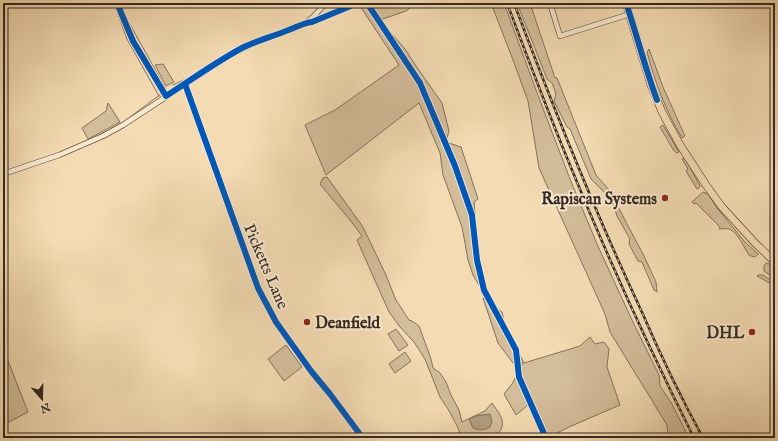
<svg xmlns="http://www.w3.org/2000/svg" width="778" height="441" font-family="'IM FELL English',serif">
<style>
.green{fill:#d4bd9a;stroke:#84725e}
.water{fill:#b39e81;stroke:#816f5b}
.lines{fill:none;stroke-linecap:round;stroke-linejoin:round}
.stream{stroke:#816f5b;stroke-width:1}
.minor-casing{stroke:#655546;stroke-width:6}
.primary-casing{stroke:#352821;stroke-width:8}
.minor{stroke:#f8e8ce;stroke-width:4.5}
.primary{stroke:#f4dbb3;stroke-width:7}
.rail-casing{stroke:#352821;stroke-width:2.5}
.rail{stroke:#f8e8ce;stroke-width:1;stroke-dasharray:3;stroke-linecap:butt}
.cycleway-casing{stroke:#f8e8ce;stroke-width:8}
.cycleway{stroke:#0057b8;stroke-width:6}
.poi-dot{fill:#8f2418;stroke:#f8e8ce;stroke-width:1.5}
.labels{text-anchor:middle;stroke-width:4;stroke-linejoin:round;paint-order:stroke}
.poi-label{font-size:16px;font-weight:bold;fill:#352821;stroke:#f8e8ce;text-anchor:end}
.street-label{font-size:16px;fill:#352821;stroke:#f8e8ce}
</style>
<rect width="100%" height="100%" fill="#f4dbb3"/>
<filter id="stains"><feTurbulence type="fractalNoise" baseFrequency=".005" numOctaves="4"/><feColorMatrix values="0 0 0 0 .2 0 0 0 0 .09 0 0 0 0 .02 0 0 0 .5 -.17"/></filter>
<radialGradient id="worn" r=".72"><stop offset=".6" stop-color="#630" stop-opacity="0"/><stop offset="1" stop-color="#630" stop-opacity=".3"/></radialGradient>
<path class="green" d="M368,3H417L406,11L380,20L405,49L416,66L442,103L449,131L446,142L461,147L478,199L474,202L477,237L479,285L473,275L468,260L465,243L462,227L443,175L440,153L419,103L326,175L305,125L335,110L399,65L360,6Z
M491,3H504L536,90L570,179L597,244L632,320L659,375L660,386L672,404L689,438H668L667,425L610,332L605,314L539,168L528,101L513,60Z
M517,3H530L555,78H557L596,175L610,191L628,226L643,254L656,282L657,292L654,290L642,262L638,261L629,244L630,239L617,216L613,204L605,193L591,179L570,129L567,127L554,101L556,94L552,83L547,79Z
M649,49L663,87L685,136L682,138C666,111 655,83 647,52Z
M163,64L174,82L166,86L155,65Z
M108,103L120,122L88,139L82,128L106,111Z
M663,125L679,152L677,153L674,151L660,127Z
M685,158L700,186L699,188L697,189L686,171L688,169L682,159Z
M327,177L363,227L385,273L396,300L409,320L412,321L419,326L431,359L433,368L440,373L446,382L451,395L459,410L462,422L485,411L492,403C495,408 501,414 502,420C506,441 476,438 462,438L457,426L448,409L440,397L425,359L414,342L400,327L389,312L357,240L362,236L350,220L320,184L323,178Z
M703,192L708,194L717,208L745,242L758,254C756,258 753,257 749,255C744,248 738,232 729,229C726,228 722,229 719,229L720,228L719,226L696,203L694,204L692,202Z
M766,263H768L775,271V279L764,271V266Z
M758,275H763L775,283V286L757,276Z
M483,298L502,312L505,326L524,363L580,346L590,337L595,344L604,342L609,349L607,367L620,405L569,427L557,433L556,435L559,438H546L528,405L516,415L504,394L512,384L523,363H513L498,343Z
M396,329L408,345L399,351L388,334Z
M286,345L302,367L284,381L268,359Z
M405,352L411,361L395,373L389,364Z
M7,358L28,412L3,425V360Z"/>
<path class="water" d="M490,414L492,422L490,427C484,431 479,430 473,428L469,419L476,416Z"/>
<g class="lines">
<path class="stream" d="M114,3L127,39L159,96
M118,3L166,89L165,90
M771,3L775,10
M230,53L242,46L254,41
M173,85L188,78L227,54
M97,136L122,123L161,94
M538,420L545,436L549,438"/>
<defs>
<path id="minor" d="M550,3L560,36L630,14
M185,84L258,288L276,322L311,371L330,394L359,433L361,438
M3,174L59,155L103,136L123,125L230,55L258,41L295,28L306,23L314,16L326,3"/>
<path id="primary" d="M626,3L651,85L662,112L680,145L706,185L722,207L755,243L775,262"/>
</defs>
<use href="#minor" class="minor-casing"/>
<use href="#primary" class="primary-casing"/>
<use href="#minor" class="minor"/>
<use href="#primary" class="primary"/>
<defs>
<path id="rail" d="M507,3C528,59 549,115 572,170C609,261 650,350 694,438
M514,3C553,107 594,210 641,310C660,354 680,396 703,438"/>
</defs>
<use href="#rail" class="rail-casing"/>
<use href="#rail" class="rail"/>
<defs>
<path id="cycleway" d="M117,3L133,41L166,96C191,80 216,62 242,48C256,41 271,37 286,31C295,28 303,23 312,22L358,3
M367,3L420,83L455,166L472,215L477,260L484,290L516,350L519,377L546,438
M626,3C637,35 645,68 657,100
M185,84L258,288L276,322L311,371L330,394L359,433L361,438"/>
</defs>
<use href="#cycleway" class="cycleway-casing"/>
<use href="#cycleway" class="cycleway"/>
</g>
<g class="poi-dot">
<circle cx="665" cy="198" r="4"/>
<circle cx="307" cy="322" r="4"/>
<circle cx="752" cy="332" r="4"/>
</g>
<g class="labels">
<g class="poi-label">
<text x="657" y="204">Rapiscan Systems</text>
<text x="315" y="328" text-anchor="start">Deanfield</text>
<text x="744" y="338">DHL</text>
</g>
<g class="street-label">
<text transform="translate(267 266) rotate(67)" y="6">Picketts Lane</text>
</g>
</g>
<rect width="778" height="441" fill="none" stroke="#f4dbb3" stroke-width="16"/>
<rect x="4" y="4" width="770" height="433" fill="none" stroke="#352821" stroke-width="2"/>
<rect x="8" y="8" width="762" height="425" fill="none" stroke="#352821"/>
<g transform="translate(42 399) rotate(160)" stroke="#f8e8ce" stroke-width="3" paint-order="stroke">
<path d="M0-3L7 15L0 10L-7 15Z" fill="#352821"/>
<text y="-6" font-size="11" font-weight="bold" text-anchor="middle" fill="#352821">N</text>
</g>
<rect width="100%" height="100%" filter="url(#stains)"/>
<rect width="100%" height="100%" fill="url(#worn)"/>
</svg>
